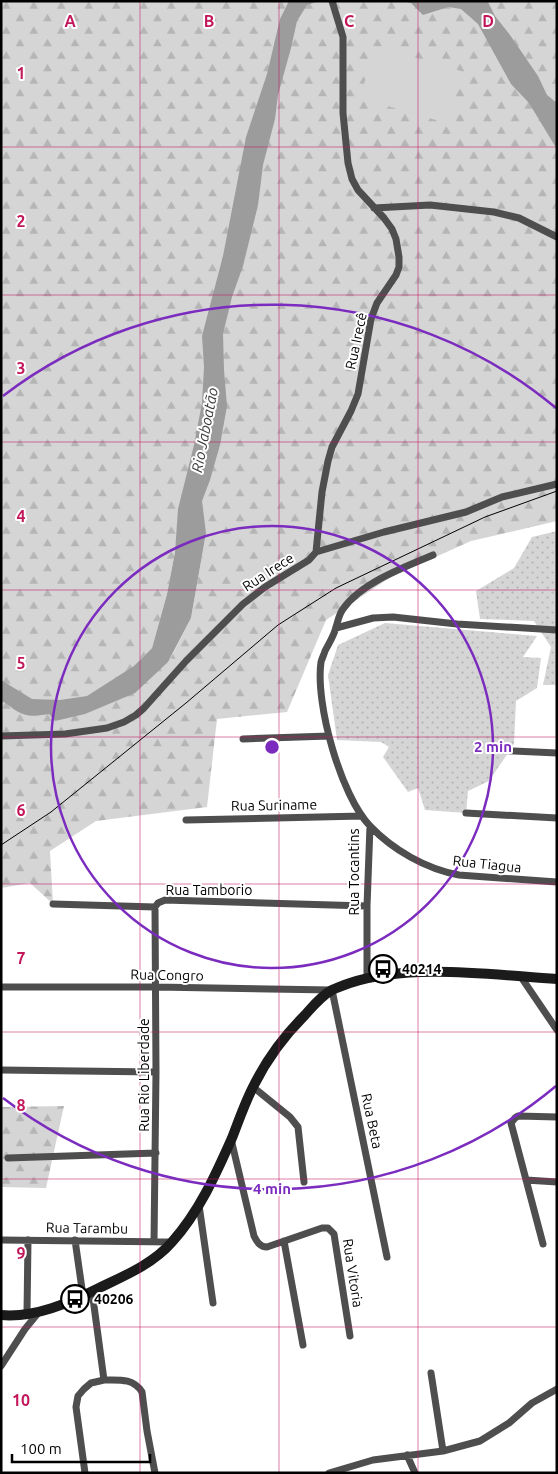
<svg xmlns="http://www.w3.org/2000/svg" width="558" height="1474" font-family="Ubuntu,sans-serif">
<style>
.grass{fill:url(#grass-dots)}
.forest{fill:url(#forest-firs);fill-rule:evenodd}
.garden{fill:#d5d5d5}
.water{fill:#9c9c9c}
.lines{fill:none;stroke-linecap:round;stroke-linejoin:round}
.minor{stroke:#4e4e4e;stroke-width:7}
.secondary{stroke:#1b1b1b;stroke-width:10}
.tram{stroke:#000;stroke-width:1}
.grid{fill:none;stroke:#c2185b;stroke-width:1;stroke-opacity:0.55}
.ring{fill:none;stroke:#7b2cbf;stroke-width:2.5}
.labels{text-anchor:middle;stroke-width:4;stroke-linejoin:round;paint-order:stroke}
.street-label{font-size:14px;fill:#000;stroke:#fff}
.poi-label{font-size:14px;font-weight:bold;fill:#000;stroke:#fff;text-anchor:start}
.water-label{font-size:15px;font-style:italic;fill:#3d3d3d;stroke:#fff}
.grid-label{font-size:16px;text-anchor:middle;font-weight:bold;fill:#c2185b;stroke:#fff;stroke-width:4;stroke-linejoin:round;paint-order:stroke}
.centre{fill:#7b2cbf;stroke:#fff;stroke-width:2.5}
.ring-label{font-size:15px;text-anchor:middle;font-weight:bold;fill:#7b2cbf;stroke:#fff;stroke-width:4;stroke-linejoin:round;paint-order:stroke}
</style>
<defs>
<pattern id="grass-dots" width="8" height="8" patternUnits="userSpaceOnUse" patternTransform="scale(1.25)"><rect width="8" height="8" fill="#d5d5d5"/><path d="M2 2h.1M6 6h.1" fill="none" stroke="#b5b5b5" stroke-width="1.8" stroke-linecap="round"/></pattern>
<pattern id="forest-firs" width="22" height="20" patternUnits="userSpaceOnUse" patternTransform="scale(1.25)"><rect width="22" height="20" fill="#d5d5d5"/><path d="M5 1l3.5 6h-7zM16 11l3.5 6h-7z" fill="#b5b5b5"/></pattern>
</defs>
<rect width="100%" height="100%" fill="#fff"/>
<path class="grass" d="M557,531V685H543L551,647L534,621L480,619L476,591L514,568L532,537Z
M385,623L537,636L523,657L541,658L537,688L516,701L514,744L489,781L468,791L466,813L425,810L418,788L408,792L383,757L389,747L381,742L337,740L328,675L338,645Z"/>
<path class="forest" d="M1,1H557V521L471,541L391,577L326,620L287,712L217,719L207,807L96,821L50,851L53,904L30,883L1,888ZM179,509L206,533L191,618L170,659L139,661L152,648L167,594L175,552Z
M64,1106L46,1188L1,1187V1107Z"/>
<path class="garden" d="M375,46L461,71L446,123L360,98Z"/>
<path class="water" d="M289,1H319L307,5L297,21L291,48L278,95L275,119L263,165L258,205L243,266L232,297L223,334L224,370L227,406L220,445L210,480L202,501L206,533L191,618L168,662L135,693L85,714L55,721L49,714C34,716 28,718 15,710C10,707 7,703 1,701V680L32,699L60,700L87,696L134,666L152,648L167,594L175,552L178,509L194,445L202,403L204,367L202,336L223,256L246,137L267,74L280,19Z
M401,1L488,2L495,16L510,35L538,76L547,95L557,103V151L555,146L529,103L511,84L478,24L461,9L448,7L423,15L411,3Z"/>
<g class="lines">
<path class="minor" d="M374,208L430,205L494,212L519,218L557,237
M316,552L322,492L328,461L332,447L351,411L358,394L371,319L377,303L396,275L399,267V257L396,239L392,229L384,218L358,190L352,179L348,163L343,113V37L332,1
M433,555C404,567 361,583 343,609C339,614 338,621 336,627C334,636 329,643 325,651C324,655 322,658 321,662C315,704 341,796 370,826C393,850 426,869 459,875L557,882
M336,628L373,618L393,617L457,624L557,630
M1,736L65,734L107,728L124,722L136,715L144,708L186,661L243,604L265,587L309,560L316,552L384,532L466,512L502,497L557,484
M243,739L329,736
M493,750L557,753
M466,813L557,818
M186,820L362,816
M53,904L155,907L158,903L165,900L367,906
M521,977L557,1030
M367,978V906L370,826
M1,987H156L332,990L387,1257
M1,1070L156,1072
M253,1087L290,1117L298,1127L304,1182
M231,1139L254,1236C257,1242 260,1247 267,1247L322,1228H328L334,1234L350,1336
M8,1158L156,1153
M526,1180L557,1182
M199,1205L213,1303
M1,1240L172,1242
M75,1240L83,1296
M284,1241L303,1345
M154,1242L156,1072L155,907
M543,1244L511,1123L515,1118L518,1116L557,1117
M27,1313L28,1240
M1,1366L25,1329L39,1312
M431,1373L443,1451
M104,1380C119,1380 133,1378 142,1392L147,1431L155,1473
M407,1455L415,1473
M85,1473L76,1407L78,1396L84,1389L91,1383L104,1380L92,1291
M329,1473L373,1460L443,1451L480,1441L509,1423L532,1403L557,1389"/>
<path class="secondary" d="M1,1315C35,1318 69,1303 99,1288C124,1276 153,1264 172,1242C199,1212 216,1174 232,1138C239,1120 245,1102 254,1085C267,1059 284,1036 305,1015C313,1006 321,996 332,990C338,987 344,985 350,983C411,963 493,975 557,979"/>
<path class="tram" d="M1,845L51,812L186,703L278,625L336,588L485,517L557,491"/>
</g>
<path class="grid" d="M140,1V1473M279,1V1473M418,1V1473M1,147H557M1,295H557M1,442H557M1,590H557M1,737H557M1,884H557M1,1032H557M1,1179H557M1,1327H557"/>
<g class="ring">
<circle cx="272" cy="747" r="221"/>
<path d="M556 1086A442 442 0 0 1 3 1098M3 396A442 442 0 0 1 556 408"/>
</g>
<defs>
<symbol id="bus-ring" viewBox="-11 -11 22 22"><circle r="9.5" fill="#fff" stroke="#000" stroke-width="1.5"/><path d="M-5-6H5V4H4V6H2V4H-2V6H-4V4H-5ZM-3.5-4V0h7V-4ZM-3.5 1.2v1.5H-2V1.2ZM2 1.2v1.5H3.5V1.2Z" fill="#000"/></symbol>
</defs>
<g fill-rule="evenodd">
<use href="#bus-ring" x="367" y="953" width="32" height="32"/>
<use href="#bus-ring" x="59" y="1283" width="32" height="32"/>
</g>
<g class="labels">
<g class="street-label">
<text transform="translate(356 341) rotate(-78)" y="5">Rua Irecê</text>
<text transform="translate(268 572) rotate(-33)" y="5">Rua Irece</text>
<text transform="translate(274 805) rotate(-1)" y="5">Rua Suriname</text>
<text transform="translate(487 864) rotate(6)" y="5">Rua Tiagua</text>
<text transform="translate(354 872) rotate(-90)" y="5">Rua Tocantins</text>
<text x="209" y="895">Rua Tamborio</text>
<text transform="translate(167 975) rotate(1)" y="5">Rua Congro</text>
<text transform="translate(144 1075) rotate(-90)" y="5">Rua Rio Liberdade</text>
<text transform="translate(372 1121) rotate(78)" y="5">Rua Beta</text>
<text transform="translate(87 1228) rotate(1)" y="5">Rua Tarambu</text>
<text transform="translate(353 1273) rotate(81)" y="5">Rua Vitoria</text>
</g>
<g class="poi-label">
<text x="402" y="974">40214</text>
<text x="94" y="1304">40206</text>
</g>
<g class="water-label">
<text transform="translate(205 430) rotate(-79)" y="5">Rio Jaboatão</text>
</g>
</g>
<g class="grid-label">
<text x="70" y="27">A</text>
<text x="209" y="27">B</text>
<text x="349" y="27">C</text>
<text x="488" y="27">D</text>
<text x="21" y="79">1</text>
<text x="21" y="227">2</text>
<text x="21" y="374">3</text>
<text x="21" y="522">4</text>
<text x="21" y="669">5</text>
<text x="21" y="816">6</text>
<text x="21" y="964">7</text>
<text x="21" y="1111">8</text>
<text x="21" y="1259">9</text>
<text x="21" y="1406">10</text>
</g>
<circle cx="272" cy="747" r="8" class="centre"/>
<g class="ring-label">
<text x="493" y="752">2 min</text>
<text x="272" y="1194">4 min</text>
</g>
<rect width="558" height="1474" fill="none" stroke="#000000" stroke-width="5"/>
<path d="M12 1454v8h138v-8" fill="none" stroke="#000000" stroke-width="2.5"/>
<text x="20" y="1454" font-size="15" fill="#000000" stroke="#ffffff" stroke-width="4" paint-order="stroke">100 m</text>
</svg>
